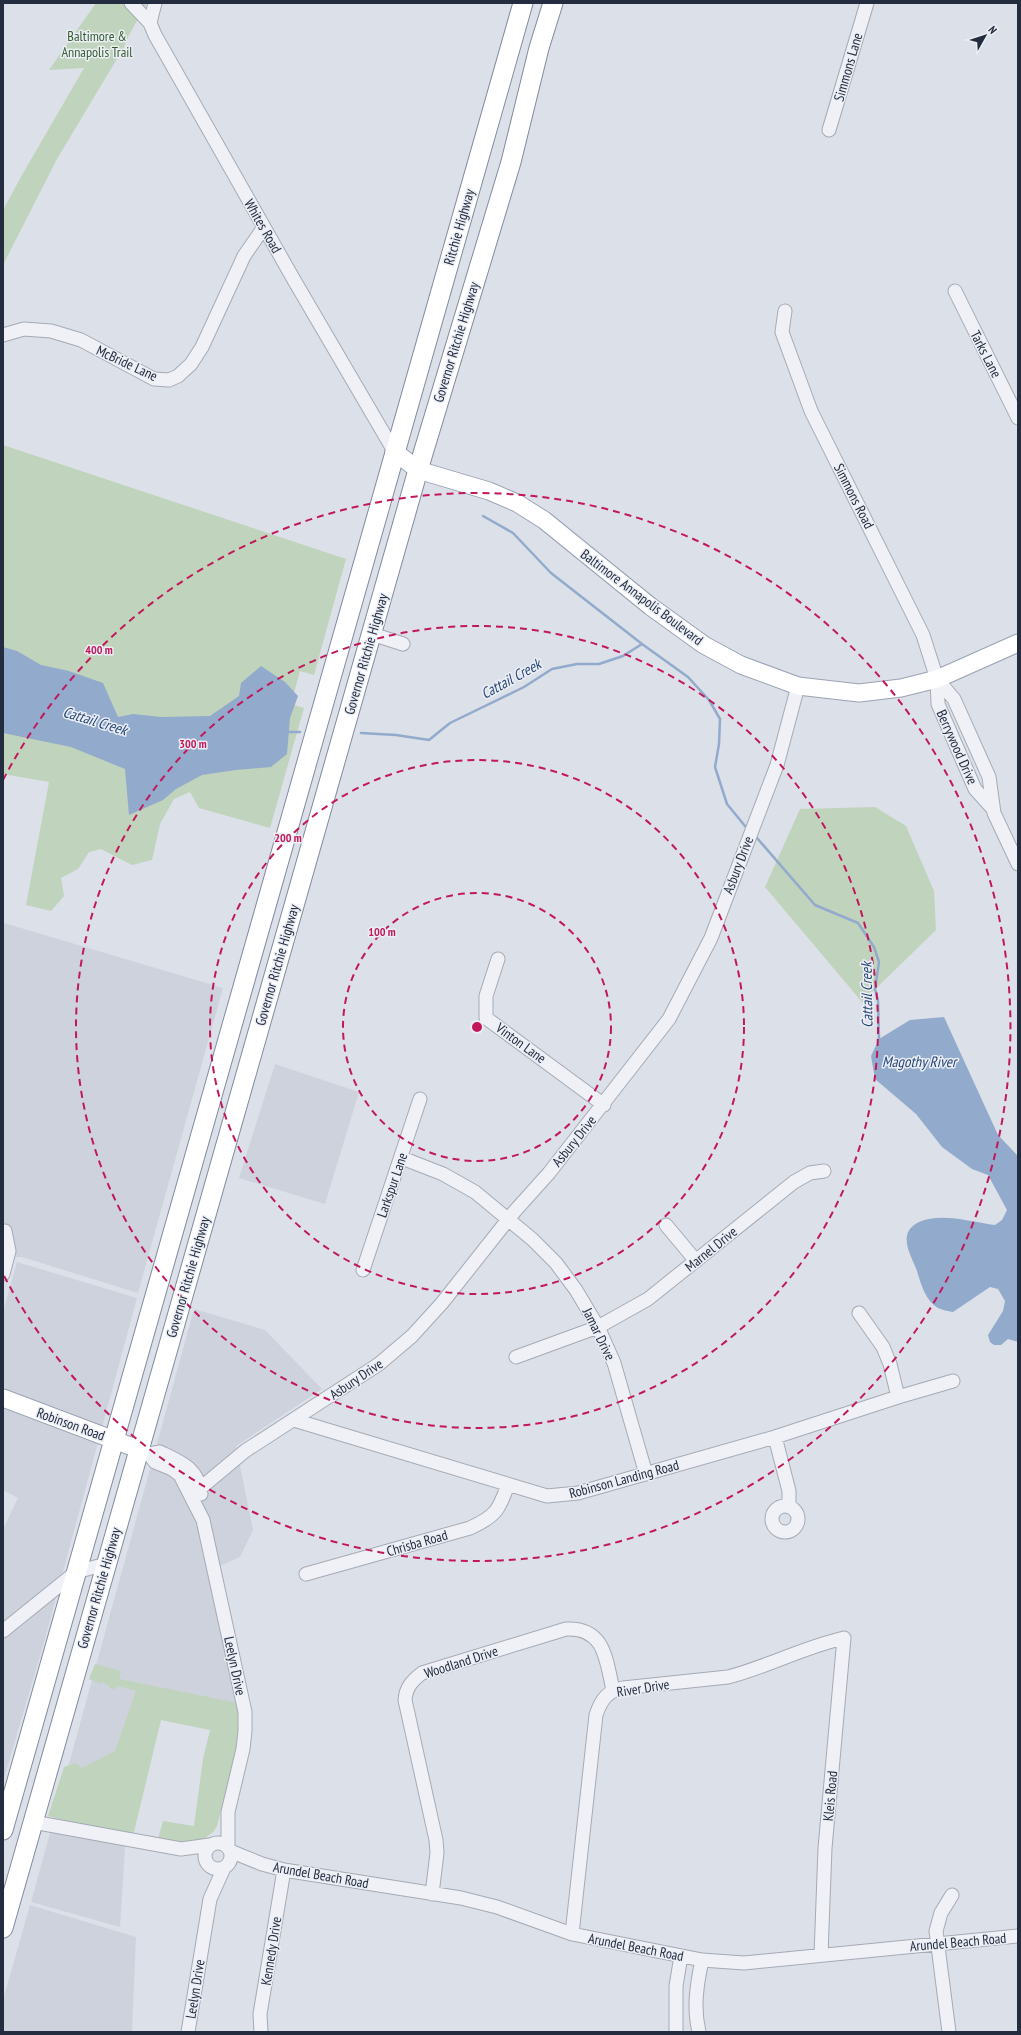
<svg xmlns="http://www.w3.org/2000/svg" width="1021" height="2035" font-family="'PT Sans Narrow',sans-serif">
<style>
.built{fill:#cdd2dd}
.green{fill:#c0d3bc}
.water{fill:#92aacc}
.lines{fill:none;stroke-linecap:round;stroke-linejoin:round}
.stream{stroke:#92aacc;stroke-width:2.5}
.minor-casing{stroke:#a5aab5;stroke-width:15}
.major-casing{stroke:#9aa3b5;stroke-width:19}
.highway-casing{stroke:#828ba0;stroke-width:21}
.minor{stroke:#eff1f6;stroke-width:13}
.major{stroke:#fff;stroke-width:17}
.highway{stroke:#fff;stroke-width:19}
.ring{fill:none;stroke:#c2185b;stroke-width:2;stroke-dasharray:7 5}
.labels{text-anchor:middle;stroke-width:3;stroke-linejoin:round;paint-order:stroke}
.park-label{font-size:14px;fill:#355d30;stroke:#ebeff5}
.street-label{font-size:14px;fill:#242c3f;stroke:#ebeff5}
.water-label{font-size:15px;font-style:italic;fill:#2a4777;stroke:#ebeff5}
.centre{fill:#c2185b;stroke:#ebeff5;stroke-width:2}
.ring-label{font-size:12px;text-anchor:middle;font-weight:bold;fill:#c2185b;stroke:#ebeff5;stroke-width:3;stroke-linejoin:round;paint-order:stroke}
</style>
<rect width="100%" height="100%" fill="#dce0e8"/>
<path class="built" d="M4,923L223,988L138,1293L22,1257H3Z
M275,1064L359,1092L325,1204L239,1178Z
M17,1262L137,1298L44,1642L3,1782V1529L18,1498L3,1490V1312Z
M194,1309L265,1330L322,1389L236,1446L253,1530L240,1557L220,1566L236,1706L142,1687L104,1818L125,1847L120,1927L31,1902Z
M30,1905L136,1937L132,2032H3V2000Z"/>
<path class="green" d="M96,3H147L129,35L124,47L57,159L3,265V210L22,175L84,68L49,70Z
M3,445L346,559L314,675L300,671L291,704L304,708L270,828L199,808L190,792L174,799L160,824L152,860L132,865L101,849L89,852L78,869L61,878L64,896L51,911L26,905L49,782L3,774Z
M875,807L906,826L934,891L936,930L862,1002L765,887L800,809Z
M95,1664L121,1671L119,1679L238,1703L244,1718L217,1826L214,1831L203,1840L191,1843L158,1839L163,1821L194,1826L203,1759L210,1730L161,1720L133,1836L48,1816L64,1767L75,1763L82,1768L115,1751L136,1691L119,1686L112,1690L109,1686L103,1682L102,1684L89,1679Z"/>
<path class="water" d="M3,647L17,651L41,665L69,671L103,683L118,717L133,714L161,717L210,716L239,696L241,683L261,666L285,682L298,696L290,718L287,754L271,767L236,770L202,775L176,789L163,800L129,815L125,769L71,747L3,733Z
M944,1017L998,1135L1018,1156V1342L1008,1339L1001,1345H994L990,1342L988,1335L1003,1311L1005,1301L998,1289L990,1287L953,1312C948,1311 942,1310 938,1308C925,1300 921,1284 917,1271C911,1255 896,1233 919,1222C941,1212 972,1222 995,1225L1002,1220L1007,1210L988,1175L972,1169L942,1147L916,1114L875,1079L871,1056L879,1039L910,1020Z"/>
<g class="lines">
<path class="stream" d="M483,516L513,533L551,573L642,644L688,677L709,700L720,719L719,744L715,767L727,804L745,826
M286,732H300
M361,733L396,735L429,740L450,723L524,687L552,669L577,664H599L623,656L642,644
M757,838L815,905L858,923L874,947L879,962L875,989L878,1000L879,1039"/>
<defs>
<path id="minor" d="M131,3L150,23L155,35L294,280L394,451
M150,23L155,3
M829,130L867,3
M955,291L1018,418
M785,311L782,332L811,411L923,635L937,679L938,704L975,789L993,809
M3,335L24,329L51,331L81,340L154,379L169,380L178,376L191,364L202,347L244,256L264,227
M372,634L403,644
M937,679L954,699L989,777L994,813L1018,864
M498,959L486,996V1018L604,1105
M402,1158L443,1174L475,1192L532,1239L556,1263L576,1290L598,1327L614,1363L646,1474
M666,1225L696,1261
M363,1270L420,1099
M3,1274L9,1251L5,1231
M859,1313L883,1347L890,1364L898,1397
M516,1357L598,1327L648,1299L794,1182L810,1173L824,1171
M294,1420L547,1496L578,1493L775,1437L898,1397L953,1381
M775,1437L789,1491V1507
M138,1449L149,1454L155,1462L172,1469L180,1475L203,1520L245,1712V1731L243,1749L228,1812V1847
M149,1454L160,1452C181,1462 198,1468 201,1494
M191,1496L245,1451L379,1364L412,1336L442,1303L514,1212L549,1173L669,1019L711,938L777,765L798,686
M772 1519a13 13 0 1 1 26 0a13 13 0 1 1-26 0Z
M306,1574L470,1528C496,1516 498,1511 508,1485
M3,1631L76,1572L106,1564
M33,1822L181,1849L210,1845
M205 1856a13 13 0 1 1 26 0a13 13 0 1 1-26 0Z
M230,1851L262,1864L284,1870L461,1898L497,1907L572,1934L702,1960L744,1963L1018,1936
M432,1894L437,1853L436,1840L405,1700C406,1687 412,1681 422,1673L566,1629C605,1627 606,1660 613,1690
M572,1934L596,1715C601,1700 607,1691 623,1688L728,1677C767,1667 804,1647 844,1638L825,1848L821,1955
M188,2032L210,1899L224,1868
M261,2032L260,2014L284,1870
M676,2032V1986L681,1956
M699,2032C693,2007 697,1984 702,1960
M949,2032L936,1931L941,1913L952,1895"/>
<path id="major" d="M394,451L418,470L489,491L517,503L544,520L650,606L704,645L741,665L798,686L859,693L901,688L937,679L1018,643
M3,1398L138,1449"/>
<path id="highway" d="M3,1830L523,3
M3,1928L418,470L511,162L539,48L553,3"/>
</defs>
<use href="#minor" class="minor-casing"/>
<use href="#major" class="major-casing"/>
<use href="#highway" class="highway-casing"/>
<use href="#minor" class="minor"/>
<use href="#major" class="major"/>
<use href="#highway" class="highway"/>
</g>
<g class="ring">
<circle cx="477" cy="1027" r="134"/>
<circle cx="477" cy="1027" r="267"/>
<circle cx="477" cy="1027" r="401"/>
<path d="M3 780A534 534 0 1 1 3 1274"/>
</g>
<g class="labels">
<g class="park-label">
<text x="97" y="41">Baltimore &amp;<tspan x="97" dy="16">Annapolis Trail</tspan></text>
</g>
<g class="street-label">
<text transform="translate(848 67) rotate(-74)" y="5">Simmons Lane</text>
<text transform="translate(263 226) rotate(60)" y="5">Whites Road</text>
<text transform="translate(459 227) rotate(-74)" y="5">Ritchie Highway</text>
<text transform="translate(456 342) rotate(-73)" y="5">Governor Ritchie Highway</text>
<text transform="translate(986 354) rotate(63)" y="5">Tarks Lane</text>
<text transform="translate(127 363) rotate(25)" y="5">McBride Lane</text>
<text transform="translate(854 496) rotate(63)" y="5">Simmons Road</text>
<text transform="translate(642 597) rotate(37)" y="5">Baltimore Annapolis Boulevard</text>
<text transform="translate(366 654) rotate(-74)" y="5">Governor Ritchie Highway</text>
<text transform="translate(957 747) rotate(66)" y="5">Berrywood Drive</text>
<text transform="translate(738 865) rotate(-69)" y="5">Asbury Drive</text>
<text transform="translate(277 965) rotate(-74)" y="5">Governor Ritchie Highway</text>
<text transform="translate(521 1043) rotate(36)" y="5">Vinton Lane</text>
<text transform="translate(574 1141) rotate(-51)" y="5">Asbury Drive</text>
<text transform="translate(392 1185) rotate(-71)" y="5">Larkspur Lane</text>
<text transform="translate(711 1249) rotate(-39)" y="5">Marnel Drive</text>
<text transform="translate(188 1277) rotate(-74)" y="5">Governor Ritchie Highway</text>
<text transform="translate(599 1334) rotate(64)" y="5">Jamar Drive</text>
<text transform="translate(356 1379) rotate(-34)" y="5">Asbury Drive</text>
<text transform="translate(71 1424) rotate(20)" y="5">Robinson Road</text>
<text transform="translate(624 1479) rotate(-15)" y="5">Robinson Landing Road</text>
<text transform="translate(417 1543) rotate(-16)" y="5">Chrisba Road</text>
<text transform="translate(99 1588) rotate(-74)" y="5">Governor Ritchie Highway</text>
<text transform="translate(461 1662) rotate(-18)" y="5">Woodland Drive</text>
<text transform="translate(235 1666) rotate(78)" y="5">Leelyn Drive</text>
<text transform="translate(643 1688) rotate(-9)" y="5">River Drive</text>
<text transform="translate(830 1796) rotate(-85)" y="5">Kleis Road</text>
<text transform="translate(321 1875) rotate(10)" y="5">Arundel Beach Road</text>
<text transform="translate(958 1942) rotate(-5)" y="5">Arundel Beach Road</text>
<text transform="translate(636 1947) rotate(11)" y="5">Arundel Beach Road</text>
<text transform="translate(271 1951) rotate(-81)" y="5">Kennedy Drive</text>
<text transform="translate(195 1989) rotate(-81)" y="5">Leelyn Drive</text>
</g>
<g class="water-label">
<text transform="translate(511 679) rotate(-29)" y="5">Cattail Creek</text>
<text transform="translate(95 721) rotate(17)" y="5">Cattail Creek</text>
<text transform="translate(867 995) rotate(-91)" y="5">Cattail Creek</text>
<text x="919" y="1067">Magothy River</text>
</g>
</g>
<circle cx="477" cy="1027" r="6" class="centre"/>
<g class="ring-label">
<text x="99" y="654">400 m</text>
<text x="193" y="748">300 m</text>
<text x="288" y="842">200 m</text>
<text x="382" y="936">100 m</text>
</g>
<rect width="1021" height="2035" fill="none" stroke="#242c3f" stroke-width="8"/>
<g transform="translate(985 36) rotate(51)" stroke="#ebeff5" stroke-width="3" paint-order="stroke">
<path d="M0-3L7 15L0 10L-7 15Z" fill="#242c3f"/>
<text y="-6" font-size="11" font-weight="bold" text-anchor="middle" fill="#242c3f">N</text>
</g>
</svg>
